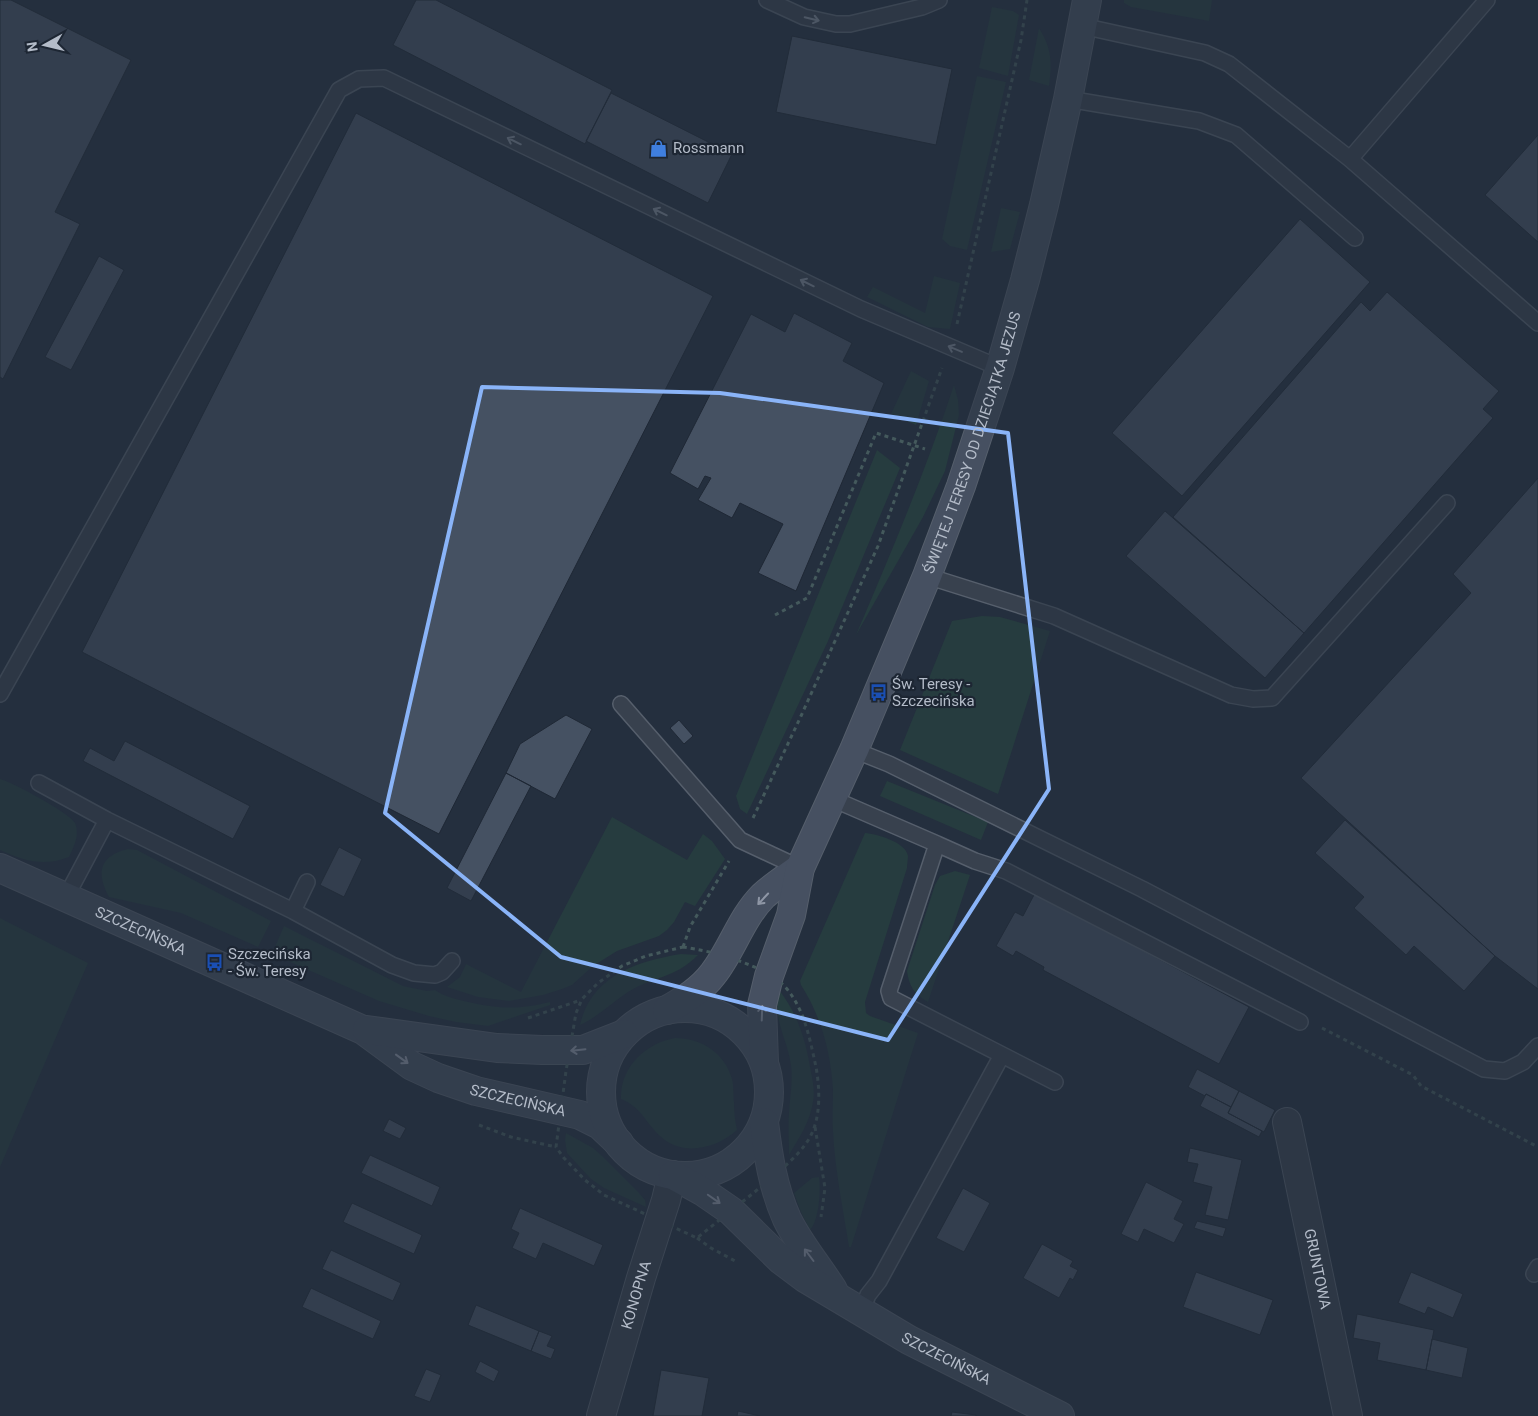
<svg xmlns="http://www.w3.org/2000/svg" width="1538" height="1416" font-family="Roboto,sans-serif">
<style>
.green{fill:#263c3f}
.building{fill:#455162;stroke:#1f2835}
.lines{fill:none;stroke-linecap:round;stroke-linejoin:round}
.lane-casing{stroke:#565f6c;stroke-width:18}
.street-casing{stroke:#565f6c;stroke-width:30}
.secondary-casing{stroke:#565f6c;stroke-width:30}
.path{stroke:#44595c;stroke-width:3;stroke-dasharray:4 4;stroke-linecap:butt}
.lane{stroke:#38414e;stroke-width:15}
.street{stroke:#38414e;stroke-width:28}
.secondary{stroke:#465061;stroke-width:28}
.oneway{stroke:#7c8592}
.oneway2{stroke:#8e96a5}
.marked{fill:none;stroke:#8ab4f8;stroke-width:4;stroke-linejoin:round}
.labels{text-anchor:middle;stroke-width:4.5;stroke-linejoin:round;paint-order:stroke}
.poi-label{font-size:15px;fill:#b4bcc9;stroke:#1d2633;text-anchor:start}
.street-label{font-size:15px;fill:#b4bcc9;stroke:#1d2633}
</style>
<rect width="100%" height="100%" fill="#242f3e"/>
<path class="green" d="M1124,0H1212L1209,21L1131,7L1124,3Z
M992,7L1013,11L1019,15L1008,76L979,68Z
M1039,28C1052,49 1052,62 1049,86L1029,80Z
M977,76L1006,82L967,250L950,246L942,239Z
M1001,208L1020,212L1010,249L991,252Z
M934,276L960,283L950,329L928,327L867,297L873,287L925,313Z
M911,371L929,381L916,425L891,414Z
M954,385L958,400L959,415L945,471L923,517L856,635C891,553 926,470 954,385Z
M877,450L900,468L828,641L747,814L740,809L736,796Z
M982,616L1000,617L1050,631L998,794L900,750L952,621Z
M0,779C12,782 70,813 75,823C80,835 74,846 69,857C43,867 25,861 0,850Z
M887,781L988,822L981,840L880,796Z
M612,817L687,860L703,834L712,841L725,859L695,906L685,902L674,922L667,930L659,936L617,951L593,966L572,985L562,989L543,995L509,1001L478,997L447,987L460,977L466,964L521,992Z
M865,833C877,834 906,842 908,856C908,859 907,864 907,868L865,1002L866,1013L870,1016L918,1033L851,1247H849C843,1209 835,1171 833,1132C832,1118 833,1104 833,1090C831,1053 821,1016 801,985L800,981Z
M128,849L137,850L271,921L258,947L181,913L109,897C96,873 99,856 128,849Z
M955,871L970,875L928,1002C914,994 909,986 907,971L935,885L940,876Z
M0,918L88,963L0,1167Z
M284,926L403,986L427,991L435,990C443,996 455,999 464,1001C497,1009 517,1010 550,1002V1005L488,1026L456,1022L429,1016L379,1001L272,954Z
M681,954L698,955C674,979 654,976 628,992C611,1003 598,1017 580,1025C591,976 637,961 681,954Z
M779,990C798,1014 806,1041 811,1072C813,1081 815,1092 813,1102C810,1122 799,1138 789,1155C789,1140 788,1126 789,1112C790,1096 793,1081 791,1065C787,1037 772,1020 779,990Z
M675,1038C701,1038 725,1053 732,1079C734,1086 733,1094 734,1102C734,1112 735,1121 737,1130C716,1149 682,1157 660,1136C646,1123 640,1106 621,1099C620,1067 646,1043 675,1038Z
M566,1133L593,1148L602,1156L639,1193L645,1200L646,1207L604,1188L591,1179L567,1153L565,1140Z
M819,1177C821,1191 819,1220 810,1230L801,1212L794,1193L812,1178Z"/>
<path class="building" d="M0,0H11L131,60L55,212L80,224L3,379L0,377Z
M416,0H436L612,90L585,144L393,45Z
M792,36L952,69L936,145L776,112Z
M611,93L732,154L708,203L586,141Z
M356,113L713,296L439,834L82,652Z
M1538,135V242L1485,195Z
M1300,219L1370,282L1182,496L1112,433Z
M99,256L124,270L71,370L45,357Z
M1387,292L1499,391L1483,409L1493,418L1304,633L1173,517L1361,302L1370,311Z
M794,313L852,343L843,361L884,383L796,591L758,573L783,524L740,503L732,518L698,500L711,478L705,476L698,489L670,473L751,314L785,332Z
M1538,478V989L1495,956L1301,778L1471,593L1453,574Z
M1165,511L1304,633L1265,678L1126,556Z
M566,715L592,729L555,799L506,773L520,744Z
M679,720L693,736L684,744L670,728Z
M125,741L250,806L233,839L83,761L90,748L114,761Z
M506,773L531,786L471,901L447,888Z
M1345,820L1495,956L1464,991L1414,946L1406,955L1354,908L1364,897L1315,853Z
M339,847L362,859L344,897L320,885Z
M1035,893L1249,1007L1219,1064L1043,970L1044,967L1016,951L1013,956L996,946L1015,912L1023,916Z
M1197,1069L1239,1091L1231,1107L1206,1094L1205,1096L1188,1087Z
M1239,1091L1275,1110L1264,1132L1228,1113Z
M1206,1094L1231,1107L1228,1113L1262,1131L1259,1137L1200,1106Z
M389,1119L406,1128L400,1139L383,1131Z
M1190,1148L1242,1160L1228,1220L1205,1215L1212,1187L1193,1182L1198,1164L1187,1162Z
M370,1155L440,1187L432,1206L361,1173Z
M1146,1182L1183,1201L1174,1219L1184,1224L1174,1243L1144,1229L1138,1242L1121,1234Z
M963,1188L990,1203L964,1252L936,1238Z
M352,1203L422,1235L414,1254L343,1222Z
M520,1208L603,1245L594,1266L543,1243L536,1259L512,1248L519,1233L511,1229Z
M1197,1221L1226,1228L1223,1237L1194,1228Z
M1042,1244L1073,1261L1070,1266L1078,1270L1073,1280L1070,1278L1059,1298L1023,1278Z
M331,1250L401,1283L393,1301L322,1269Z
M1196,1272L1273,1300L1260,1335L1183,1307Z
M1411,1272L1463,1294L1453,1318L1428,1307L1425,1314L1398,1303Z
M311,1288L381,1321L373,1339L302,1307Z
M476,1305L539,1331L531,1351L468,1325Z
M1357,1314L1434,1330L1426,1370L1377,1360L1380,1343L1353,1338Z
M539,1331L552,1336L547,1346L555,1349L551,1359L531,1351Z
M1432,1339L1468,1348L1462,1378L1426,1370Z
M480,1361L499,1371L494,1382L475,1372Z
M426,1369L441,1375L430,1402L414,1396Z
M661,1370L709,1378L702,1416H653Z
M738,1411L760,1416H737Z
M952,1412L976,1415V1416H951Z"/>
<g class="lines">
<defs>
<path id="lane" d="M767,0L804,17L836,24H850L922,7L939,0
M1487,0L1350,159L1538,323
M1082,26L1205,53L1229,64L1350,159
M1068,99L1199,121L1236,135L1355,238
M927,576L1054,616L1231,695L1253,699L1272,698L1447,503
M0,694L339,90L359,79L384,78L861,309L1000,368
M621,704L740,840L800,868
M854,750L889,764L1142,889L1484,1069L1505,1071L1523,1062L1538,1046
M39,783L107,820L293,911L392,965L414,973L435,975L442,972L452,961
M833,799L937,844L889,991L891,998L1055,1082
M937,844L975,861L1006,871L1300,1022
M66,897L107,820
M293,911L307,882
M1534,1274L1538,1267
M861,1312L868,1295L879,1281L1002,1055"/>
<g id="street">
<path id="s1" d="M1287,1122L1348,1416"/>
<path id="s2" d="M601,1416L641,1278L666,1200L672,1175"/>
</g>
<g id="secondary">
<path id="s3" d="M0,868L363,1030L412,1066L438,1078L476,1091L580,1115L600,1125L619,1143"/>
<circle cx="685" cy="1092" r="84"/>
<path d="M667,1010C684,1000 701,990 713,974C732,950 741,918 763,896C774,886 788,877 800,868"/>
<path d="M367,1030L497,1048L542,1050H583L624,1034"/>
<path id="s4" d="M764,1062L762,1005L769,976L791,915L800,868L854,750L927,576L961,486L1000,368L1025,280L1044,205L1068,99L1087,0"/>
<path d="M764,1122C768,1155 773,1188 787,1219C799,1244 818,1266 833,1290"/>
<path id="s5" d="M673,1175L702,1191L731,1211L781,1260L805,1278L909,1340L1060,1416"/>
</g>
</defs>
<use href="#lane" class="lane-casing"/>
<use href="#street" class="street-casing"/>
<use href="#secondary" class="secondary-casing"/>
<path class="path" d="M957,324L1021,40L1027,0
M775,615L807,598L876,433L925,449
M753,818L801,716L878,546L942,368
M683,947L690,927L729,861
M683,947C713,951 768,966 787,989C805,1011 810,1040 816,1067C820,1089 821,1117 810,1137C801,1153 787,1164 774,1176C749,1197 723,1217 697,1238L604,1195L585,1180L564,1158L556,1147L566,1071L576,1013L582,999L598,983L622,966L646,956Z
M528,1018L581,1000
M1322,1028L1413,1075L1421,1086L1538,1147
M479,1125L511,1137L556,1147
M815,1127L825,1188L821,1217
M697,1238L711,1248L737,1262"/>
<use href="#lane" class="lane"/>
<use href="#street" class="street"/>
<use href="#secondary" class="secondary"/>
</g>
<defs><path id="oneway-shaft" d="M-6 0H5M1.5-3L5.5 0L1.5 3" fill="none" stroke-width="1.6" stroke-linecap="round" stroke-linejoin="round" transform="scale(1.25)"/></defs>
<g class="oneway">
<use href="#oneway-shaft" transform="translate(812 19) rotate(13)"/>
<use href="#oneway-shaft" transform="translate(514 141) rotate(-154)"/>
<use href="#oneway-shaft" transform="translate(660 212) rotate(-154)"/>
<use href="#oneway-shaft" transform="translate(807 283) rotate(-154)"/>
<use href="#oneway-shaft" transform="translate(955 349) rotate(-157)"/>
</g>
<g class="oneway2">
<use href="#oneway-shaft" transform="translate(763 899) rotate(133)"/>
<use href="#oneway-shaft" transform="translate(762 1013) rotate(-88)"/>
<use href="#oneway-shaft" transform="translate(578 1050) rotate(174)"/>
<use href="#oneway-shaft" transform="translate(402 1059) rotate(36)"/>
<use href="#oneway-shaft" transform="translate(714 1199) rotate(35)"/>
<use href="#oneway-shaft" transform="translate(809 1255) rotate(-127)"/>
</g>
<path d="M0 0H1538V1416H0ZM482,387L720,393L1008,433L1049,789L888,1040L561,957L385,813Z" fill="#242f3e" fill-opacity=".55" fill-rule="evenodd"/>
<path class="marked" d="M482,387L720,393L1008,433L1049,789L888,1040L561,957L385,813Z"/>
<defs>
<symbol id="shop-bare" viewBox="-9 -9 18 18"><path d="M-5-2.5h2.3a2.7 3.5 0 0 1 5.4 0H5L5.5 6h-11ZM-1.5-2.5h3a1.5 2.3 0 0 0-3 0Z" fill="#3f7fe0" stroke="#1d2633" stroke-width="2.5" paint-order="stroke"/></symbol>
<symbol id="bus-bare" viewBox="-9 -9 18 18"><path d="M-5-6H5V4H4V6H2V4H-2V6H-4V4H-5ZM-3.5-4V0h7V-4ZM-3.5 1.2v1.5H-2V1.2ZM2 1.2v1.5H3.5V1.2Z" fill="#1a4fb4" stroke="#1d2633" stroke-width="2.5" paint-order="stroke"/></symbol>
</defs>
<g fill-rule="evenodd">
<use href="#shop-bare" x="646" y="136" width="25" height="25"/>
<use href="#bus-bare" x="866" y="680" width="25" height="25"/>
<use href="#bus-bare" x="202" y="950" width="25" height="25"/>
</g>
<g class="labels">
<g class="poi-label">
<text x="673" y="153">Rossmann</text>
<text x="892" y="689">Św. Teresy -<tspan x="892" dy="17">Szczecińska</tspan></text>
<text x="228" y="959">Szczecińska<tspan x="228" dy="17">- Św. Teresy</tspan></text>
</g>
<g class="street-label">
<text dy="5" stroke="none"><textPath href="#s4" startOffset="659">ŚWIĘTEJ TERESY OD DZIECIĄTKA JEZUS</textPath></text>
<text dy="5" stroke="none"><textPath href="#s3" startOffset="154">SZCZECIŃSKA</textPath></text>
<text dy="5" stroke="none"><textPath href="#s3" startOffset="570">SZCZECIŃSKA</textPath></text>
<text dy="5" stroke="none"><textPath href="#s1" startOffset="150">GRUNTOWA</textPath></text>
<text dy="5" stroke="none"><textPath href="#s2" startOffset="126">KONOPNA</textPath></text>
<text dy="5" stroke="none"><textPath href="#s5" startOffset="331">SZCZECIŃSKA</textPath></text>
</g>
</g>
<g transform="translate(45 45) rotate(262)" stroke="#1d2633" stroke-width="4" paint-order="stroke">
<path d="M0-4L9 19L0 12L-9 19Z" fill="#b4bcc9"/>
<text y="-8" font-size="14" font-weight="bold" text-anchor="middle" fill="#b4bcc9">N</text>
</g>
</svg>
